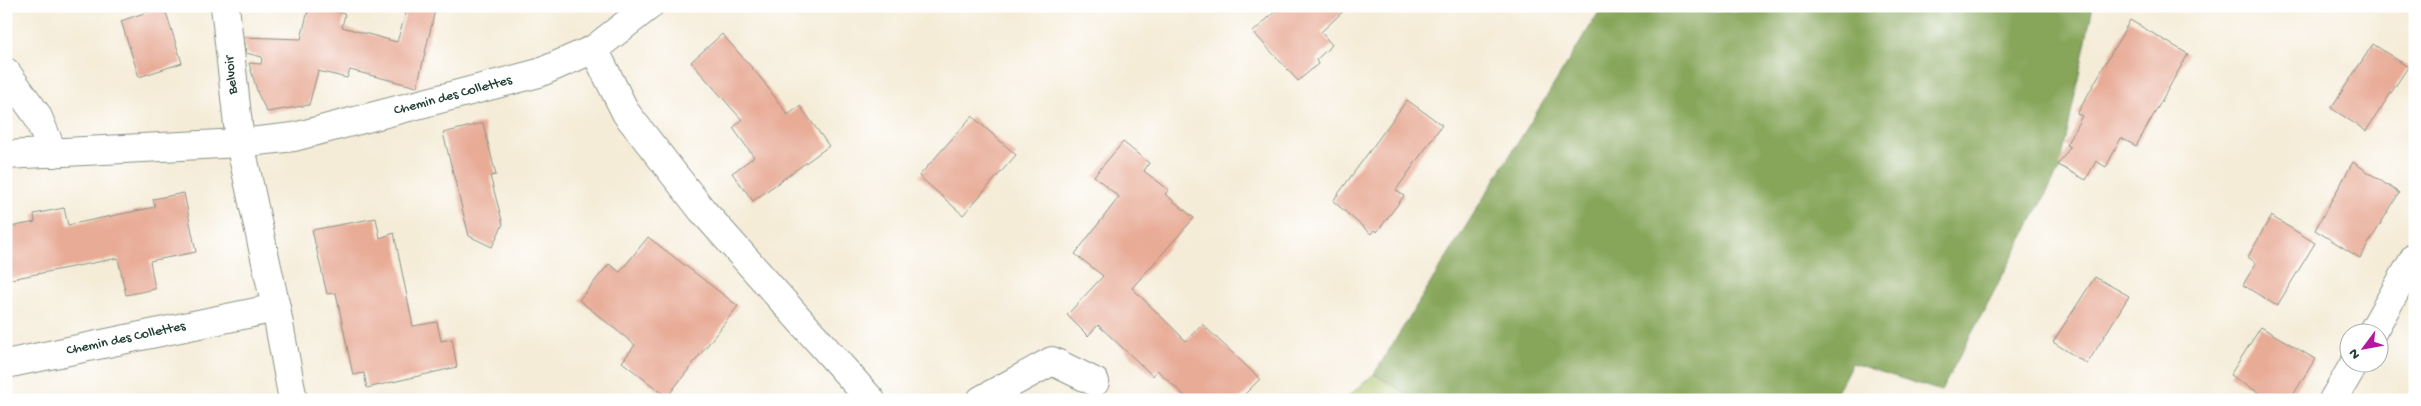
<svg xmlns="http://www.w3.org/2000/svg" width="2421" height="406" viewBox="0 0 2421 406" font-family="'Gochi Hand',sans-serif">
	<rect width="100%" height="100%" fill="#fff"/>
	<filter id="ink" filterUnits="userSpaceOnUse"><feTurbulence type="fractalNoise" baseFrequency=".02" numOctaves="2"/><feDisplacementMap in="SourceGraphic" scale="10" xChannelSelector="R" yChannelSelector="G"/><feConvolveMatrix kernelMatrix="1 2 1 2 8 2 1 2 1" color-interpolation-filters="sRGB"/></filter>
	<filter id="wash" filterUnits="userSpaceOnUse"><feTurbulence type="fractalNoise" baseFrequency=".0096" numOctaves="4" result="noise"/><feDisplacementMap in="SourceGraphic" scale="20" xChannelSelector="R" yChannelSelector="G"/><feGaussianBlur stdDeviation="1.12" result="paint"/><feColorMatrix in="noise" values="0 0 0 0 0 0 0 0 0 0 0 0 0 0 0 0 0 1.4 0 .05"/><feComposite in="paint" operator="in"/></filter>
	<g filter="url(#wash)">
		<rect width="100%" height="100%" fill="#f5ecd8"/>
		<polygon fill="#aabf64" stroke="#647e4c" points="1374,374 1416,400 1417,400 1344,400"/>
		<polygon fill="#87a65a" stroke="#537247" points="1745,6 2093,6 2060,168 1941,391 1852,363 1833,400 1417,400 1374,374 1599,12 1743,12"/>
		<g id="blocks">
			<g fill="#e8ab96">
				<polygon points="164,6 182,63 139,77 121,21"/>
				<polygon points="309,6 318,6 345,14 342,27 397,42 408,6 436,6 417,87 350,70 347,78 318,71 309,105 267,112 258,94 249,63 261,64 262,57 246,53 244,37 301,39"/>
				<polygon points="1281,6 1349,6 1321,32 1332,45 1316,60 1318,64 1298,81 1253,32"/>
				<polygon points="2130,20 2188,54 2136,146 2121,138 2106,167 2096,161 2086,180 2058,165 2070,147 2066,145 2082,116 2077,114"/>
				<polygon points="722,34 760,77 788,115 800,106 829,146 753,201 732,173 754,157 733,128 742,120 691,62"/>
				<polygon points="2373,44 2408,67 2366,131 2331,108"/>
				<polygon points="1407,100 1442,125 1396,190 1404,196 1377,232 1374,230 1371,234 1333,201"/>
				<polygon points="972,116 1016,155 963,215 919,176"/>
				<polygon points="483,123 496,175 490,176 503,224 492,247 469,236 443,133"/>
				<polygon points="1123,142 1149,163 1144,171 1169,190 1165,194 1194,218 1132,288 1186,341 1202,324 1260,379 1239,400 1189,400 1157,370 1153,376 1098,325 1088,336 1067,315 1103,276 1075,254 1119,197 1094,176"/>
				<polygon points="2353,162 2399,193 2360,258 2315,230"/>
				<polygon points="184,193 196,252 150,261 155,289 126,295 118,258 6,280 6,228 35,222 34,214 64,208 68,225 155,207 153,199"/>
				<polygon points="2271,216 2315,243 2277,306 2243,285 2256,263 2248,257"/>
				<polygon points="376,218 380,238 394,233 413,326 437,322 441,341 452,339 457,367 367,388 364,373 353,375 336,293 327,294 312,230"/>
				<polygon points="648,237 738,306 667,397 622,362 635,345 579,300 609,264 620,272"/>
				<polygon points="2095,277 2129,296 2087,364 2053,342"/>
				<polygon points="2261,327 2315,359 2290,400 2270,400 2230,375"/>
			</g>
		</g>
	</g>
	<g filter="url(#ink)">
		<use href="#blocks" fill-opacity="0" stroke="#8a9486" stroke-width="1"/>
		<g fill="none" stroke-linecap="round" stroke-linejoin="round">
			<g stroke="#8a9486" stroke-width="30">
				<g id="minor">
					<polyline points="225,6 240,143 276,308 293,400"/>
					<polyline points="594,49 626,113 702,210 871,400"/>
					<polyline points="6,72 37,115 53,153"/>
					<polyline points="6,155 240,143 294,137 539,73 594,49 649,6"/>
					<polyline points="2371,334 2415,257"/>
					<polyline points="6,364 276,308"/>
					<polyline points="981,400 1052,361 1095,382"/>
					<polyline points="2333,400 2354,364"/>
				</g>
			</g>
			<use href="#minor" stroke="#fff" stroke-width="28"/>
		</g>
	</g>
	<g text-anchor="middle" dominant-baseline="central" stroke-width="4" stroke-linejoin="round" paint-order="stroke">
		<g font-size="14" fill="#1f3d34" stroke="#fff">
			<text transform="translate(232 75) rotate(-96)">Belvoir</text>
			<text transform="translate(453 96) rotate(-15)">Chemin des Collettes</text>
			<text transform="translate(126 339) rotate(-12)">Chemin des Collettes</text>
		</g>
	</g>
	<rect width="2421" height="406" fill="none" stroke="#fff" stroke-width="25"/>
	<g transform="translate(2364 348) rotate(238)"><circle r="24" fill="#ffffff" stroke="#a5b1ae"/>
	<path d="M0-4L9 19L0 12L-9 19Z" fill="#b5179e"/>
	<text y="-8" font-size="14" font-weight="bold" text-anchor="middle" fill="#1f3d34">N</text>
	</g>
</svg>
